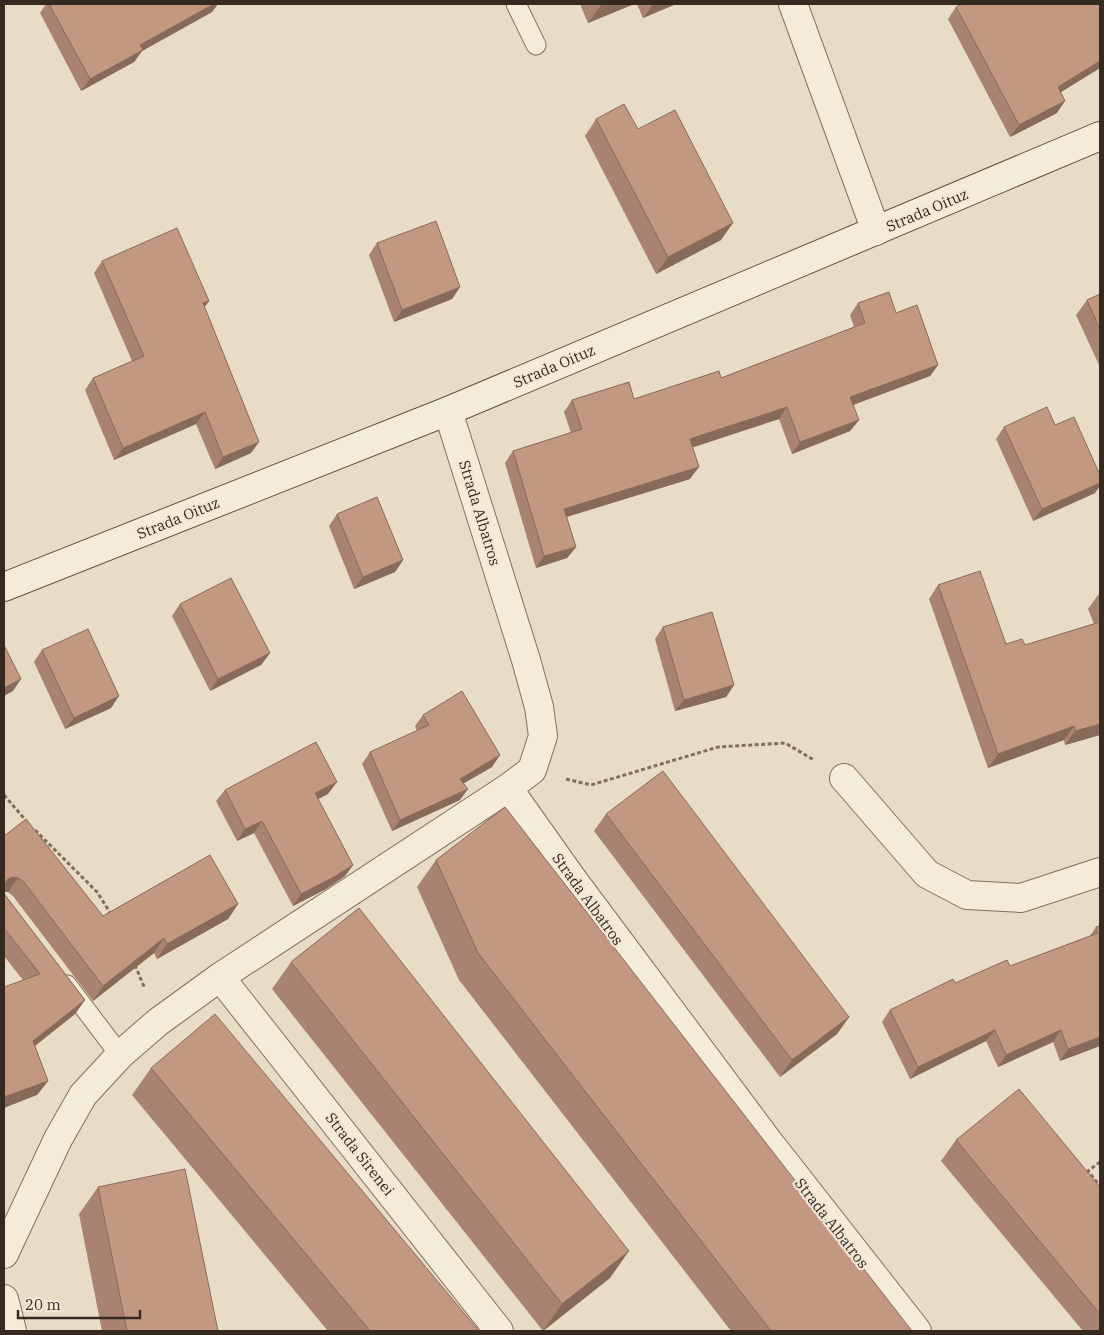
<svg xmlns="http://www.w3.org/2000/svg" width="1104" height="1335" viewBox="0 0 1104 1335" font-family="'IBM Plex Serif',serif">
	<rect width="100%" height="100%" fill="#e9dcc7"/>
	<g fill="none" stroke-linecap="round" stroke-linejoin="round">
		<g stroke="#836f5e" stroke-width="21">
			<g id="lane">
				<polyline points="516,4 536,45"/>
				<polyline points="67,985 120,1055"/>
			</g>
		</g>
		<g stroke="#836f5e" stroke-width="30">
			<g id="street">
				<polyline points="793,4 876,231"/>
				<polyline points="844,778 927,874 967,895 1021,898 1100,872"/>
				<polyline points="508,788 571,877 768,1141 917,1331"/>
				<polyline points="220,977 499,1331"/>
				<polyline points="4,1254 58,1139 83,1095 120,1055 158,1022 220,977 508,788 532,770 543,736 539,707 526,660 448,411"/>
				<polyline points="4,1299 12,1331"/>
			</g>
		</g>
		<g stroke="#655041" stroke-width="30">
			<polyline id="secondary" points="4,587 448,411 1100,136"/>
		</g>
		<g stroke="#836f5e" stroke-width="3" stroke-dasharray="4 2.5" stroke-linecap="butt">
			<polyline points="566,779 591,785 718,747 785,743 814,760"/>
			<polyline points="4,795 27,822"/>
			<polyline points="35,830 97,892 111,914"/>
			<polyline points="135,965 145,989"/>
			<polyline points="1100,1162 1088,1171 1100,1186"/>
		</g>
		<use href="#lane" stroke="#f5ebd9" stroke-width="19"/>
		<use href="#street" stroke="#f5ebd9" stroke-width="28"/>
		<use href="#secondary" stroke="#f5ebd9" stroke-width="28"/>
	</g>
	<g fill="#a8836f">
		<polygon points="46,4 218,4 212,12 142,51 134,62 81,91 40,13"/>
		<polygon points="580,4 634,4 588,23"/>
		<polygon points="637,4 676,4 643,18"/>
		<polygon points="1100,4 1100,68 1060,92 1057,113 1010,137 948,19 956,7"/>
		<polygon points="596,119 638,129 721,240 656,274 585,136"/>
		<polygon points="377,243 460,287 452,299 394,322 369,255"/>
		<polygon points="102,261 209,301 204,307 251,453 215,469 196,424 114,460 85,390 93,378 132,361 94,273"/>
		<polygon points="1100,294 1100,367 1076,315 1087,300"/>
		<polygon points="858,303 896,313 938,365 930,376 853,405 859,420 850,431 792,454 779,419 692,447 690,479 567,517 576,547 567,558 536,568 505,463 513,451 571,433 564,412 572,400 634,399 721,378 854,327 850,315"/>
		<polygon points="1055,425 1095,493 1033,521 996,439 1004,427"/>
		<polygon points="337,514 403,560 395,572 354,589 329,526"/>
		<polygon points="938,585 1006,644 1025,645 1094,624 1088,609 1098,595 1100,594 1100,735 1065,745 1064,740 988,768 929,599"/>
		<polygon points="180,604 270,653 261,665 210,691 172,616"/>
		<polygon points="663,627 734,685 726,697 675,711 655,639"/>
		<polygon points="42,650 111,708 65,729 34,662"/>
		<polygon points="423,715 492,767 464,783 460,800 392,831 362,764 370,752 417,731 415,726"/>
		<polygon points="225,790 328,794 318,799 353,865 345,876 326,889 293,906 254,833 237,841 216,801"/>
		<polygon points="606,814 849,1017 837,1034 780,1077 594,831"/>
		<polygon points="4,836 103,916 238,904 228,919 157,959 154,953 93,1001 13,896 8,892 4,892 5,895 85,1000 75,1014 35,1046 48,1081 37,1095 23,980 4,956"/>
		<polygon points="436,860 912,1331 731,1331 459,980 417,887"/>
		<polygon points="1100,926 1100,1046 1060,1061 1053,1042 998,1067 986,1041 910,1079 882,1022 890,1010 955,983 1010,966 1090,936 1096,927"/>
		<polygon points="291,962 610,1278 543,1331 272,989"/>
		<polygon points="151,1068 479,1331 328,1331 132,1095"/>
		<polygon points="956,1140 1100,1187 1100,1331 1083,1331 941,1161"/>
		<polygon points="98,1187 218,1331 102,1331 79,1214"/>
	</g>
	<g fill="#886a5a">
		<polygon points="214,4 218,4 212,12 142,51 134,62 81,91 90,79 140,45"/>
		<polygon points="602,4 634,4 588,23"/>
		<polygon points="653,4 676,4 643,18"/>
		<polygon points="1100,61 1100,68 1050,99 1058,87"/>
		<polygon points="1065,101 1057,113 1010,137 1019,125"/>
		<polygon points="733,223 721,240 656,274 668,257"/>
		<polygon points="460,287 452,299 394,322 402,310"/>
		<polygon points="209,301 201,312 203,303"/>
		<polygon points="938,365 930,376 842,409 850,397"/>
		<polygon points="787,407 779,419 682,451 690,439"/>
		<polygon points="205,412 196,424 114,460 123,448"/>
		<polygon points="859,420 850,431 792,454 800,442"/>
		<polygon points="259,442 251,453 215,469 223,457"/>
		<polygon points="699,467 690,479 556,520 564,509"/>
		<polygon points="1100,483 1100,486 1095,493 1033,521 1042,509"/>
		<polygon points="576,547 567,558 536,568 544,556"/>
		<polygon points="403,560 395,572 354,589 363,577"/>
		<polygon points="270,653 261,665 210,691 218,679"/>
		<polygon points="21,679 13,691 4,696 4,688"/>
		<polygon points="734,685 726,697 675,711 684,700"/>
		<polygon points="119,696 111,708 65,729 74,718"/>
		<polygon points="1100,724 1100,735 1065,745 1075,731"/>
		<polygon points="1074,726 1064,740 988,768 998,754"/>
		<polygon points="500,755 492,767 452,790 460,779"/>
		<polygon points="337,782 328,794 307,805 315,793"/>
		<polygon points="468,789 460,800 392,831 400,820"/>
		<polygon points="262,821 254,833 237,841 245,829"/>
		<polygon points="353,865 345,876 326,889 293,906 301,894"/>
		<polygon points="13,877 18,878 8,892 4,892 4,884 8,879"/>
		<polygon points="238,904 228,919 157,959 167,944"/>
		<polygon points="164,938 154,953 93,1001 103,986"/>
		<polygon points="85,1000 75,1014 23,1055 33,1041"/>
		<polygon points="849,1017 837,1034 780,1077 792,1060"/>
		<polygon points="995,1030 986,1041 910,1079 918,1067"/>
		<polygon points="1061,1030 1053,1042 998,1067 1006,1055"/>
		<polygon points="1100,1037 1100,1046 1060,1061 1068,1049"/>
		<polygon points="48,1081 37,1095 4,1108 4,1097"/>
		<polygon points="629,1251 610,1278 543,1331 562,1304"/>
	</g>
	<g fill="#c39881" stroke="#886a5a">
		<polygon points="49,4 214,4 140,45 143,50 90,79"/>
		<polygon points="962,4 1100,4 1100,61 1058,87 1065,101 1019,125 956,7"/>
		<polygon points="624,104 638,129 675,110 733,223 668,257 596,119"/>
		<polygon points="436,221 460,287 402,310 377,243"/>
		<polygon points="177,228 209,301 203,303 259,442 223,457 205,412 123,448 93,378 144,356 102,261"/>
		<polygon points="889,292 896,313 917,305 938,365 850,397 859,420 800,442 787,407 690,439 699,467 564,509 576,547 544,556 513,451 582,429 572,400 629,382 634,399 719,371 721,378 865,323 858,303"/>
		<polygon points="1100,294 1100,330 1087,300"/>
		<polygon points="1047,407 1055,425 1074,417 1100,475 1100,483 1042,509 1004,427"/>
		<polygon points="377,497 403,560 363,577 337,514"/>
		<polygon points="980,571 1006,644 1022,639 1025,645 1100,622 1100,724 1075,731 1074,726 998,754 938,585"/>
		<polygon points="231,578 270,653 218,679 180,604"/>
		<polygon points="712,612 734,685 684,700 663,627"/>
		<polygon points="88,629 119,696 74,718 42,650"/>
		<polygon points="4,645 21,679 4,688"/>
		<polygon points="462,691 500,755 460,779 468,789 400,820 370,752 429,725 423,715"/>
		<polygon points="316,742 337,782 315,793 353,865 334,877 301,894 262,821 245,829 225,790"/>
		<polygon points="663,771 849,1017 792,1060 606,814"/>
		<polygon points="505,807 912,1331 771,1331 478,953 436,860"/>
		<polygon points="26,819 103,916 210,855 238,904 167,944 164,938 103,986 23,881 18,878 13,877 8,879 4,884 4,886 4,836"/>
		<polygon points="4,891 5,895 85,1000 33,1041 48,1081 4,1097 4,987 40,974 4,928"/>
		<polygon points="359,908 629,1251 562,1304 291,962"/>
		<polygon points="1100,926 1100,1037 1068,1049 1061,1030 1006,1055 995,1030 918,1067 890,1010 953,979 955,983 1007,960 1010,966 1098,933 1096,927"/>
		<polygon points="215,1014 479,1331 370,1331 151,1068"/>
		<polygon points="1019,1089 1100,1187 1100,1314 956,1140"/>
		<polygon points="185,1169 218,1331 127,1331 98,1187"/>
	</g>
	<g text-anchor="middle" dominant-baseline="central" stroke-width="4.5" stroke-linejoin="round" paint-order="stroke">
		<g font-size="15" fill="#352920" stroke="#f2e7d6">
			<text transform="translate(927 210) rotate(-23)">Strada Oituz</text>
			<text transform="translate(554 366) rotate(-23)">Strada Oituz</text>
			<text transform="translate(480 513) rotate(73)">Strada Albatros</text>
			<text transform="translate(178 518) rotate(-22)">Strada Oituz</text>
			<text transform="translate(588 899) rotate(54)">Strada Albatros</text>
			<text transform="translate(360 1154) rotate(52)">Strada Sirenei</text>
			<text transform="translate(832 1223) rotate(52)">Strada Albatros</text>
		</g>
	</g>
	<rect width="1104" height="1335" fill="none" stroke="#352920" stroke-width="10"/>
	<path d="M18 1310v8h122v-8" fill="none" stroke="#352920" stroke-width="2.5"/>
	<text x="25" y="1310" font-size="15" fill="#352920" stroke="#f2e7d6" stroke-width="4" paint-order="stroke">20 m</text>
</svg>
